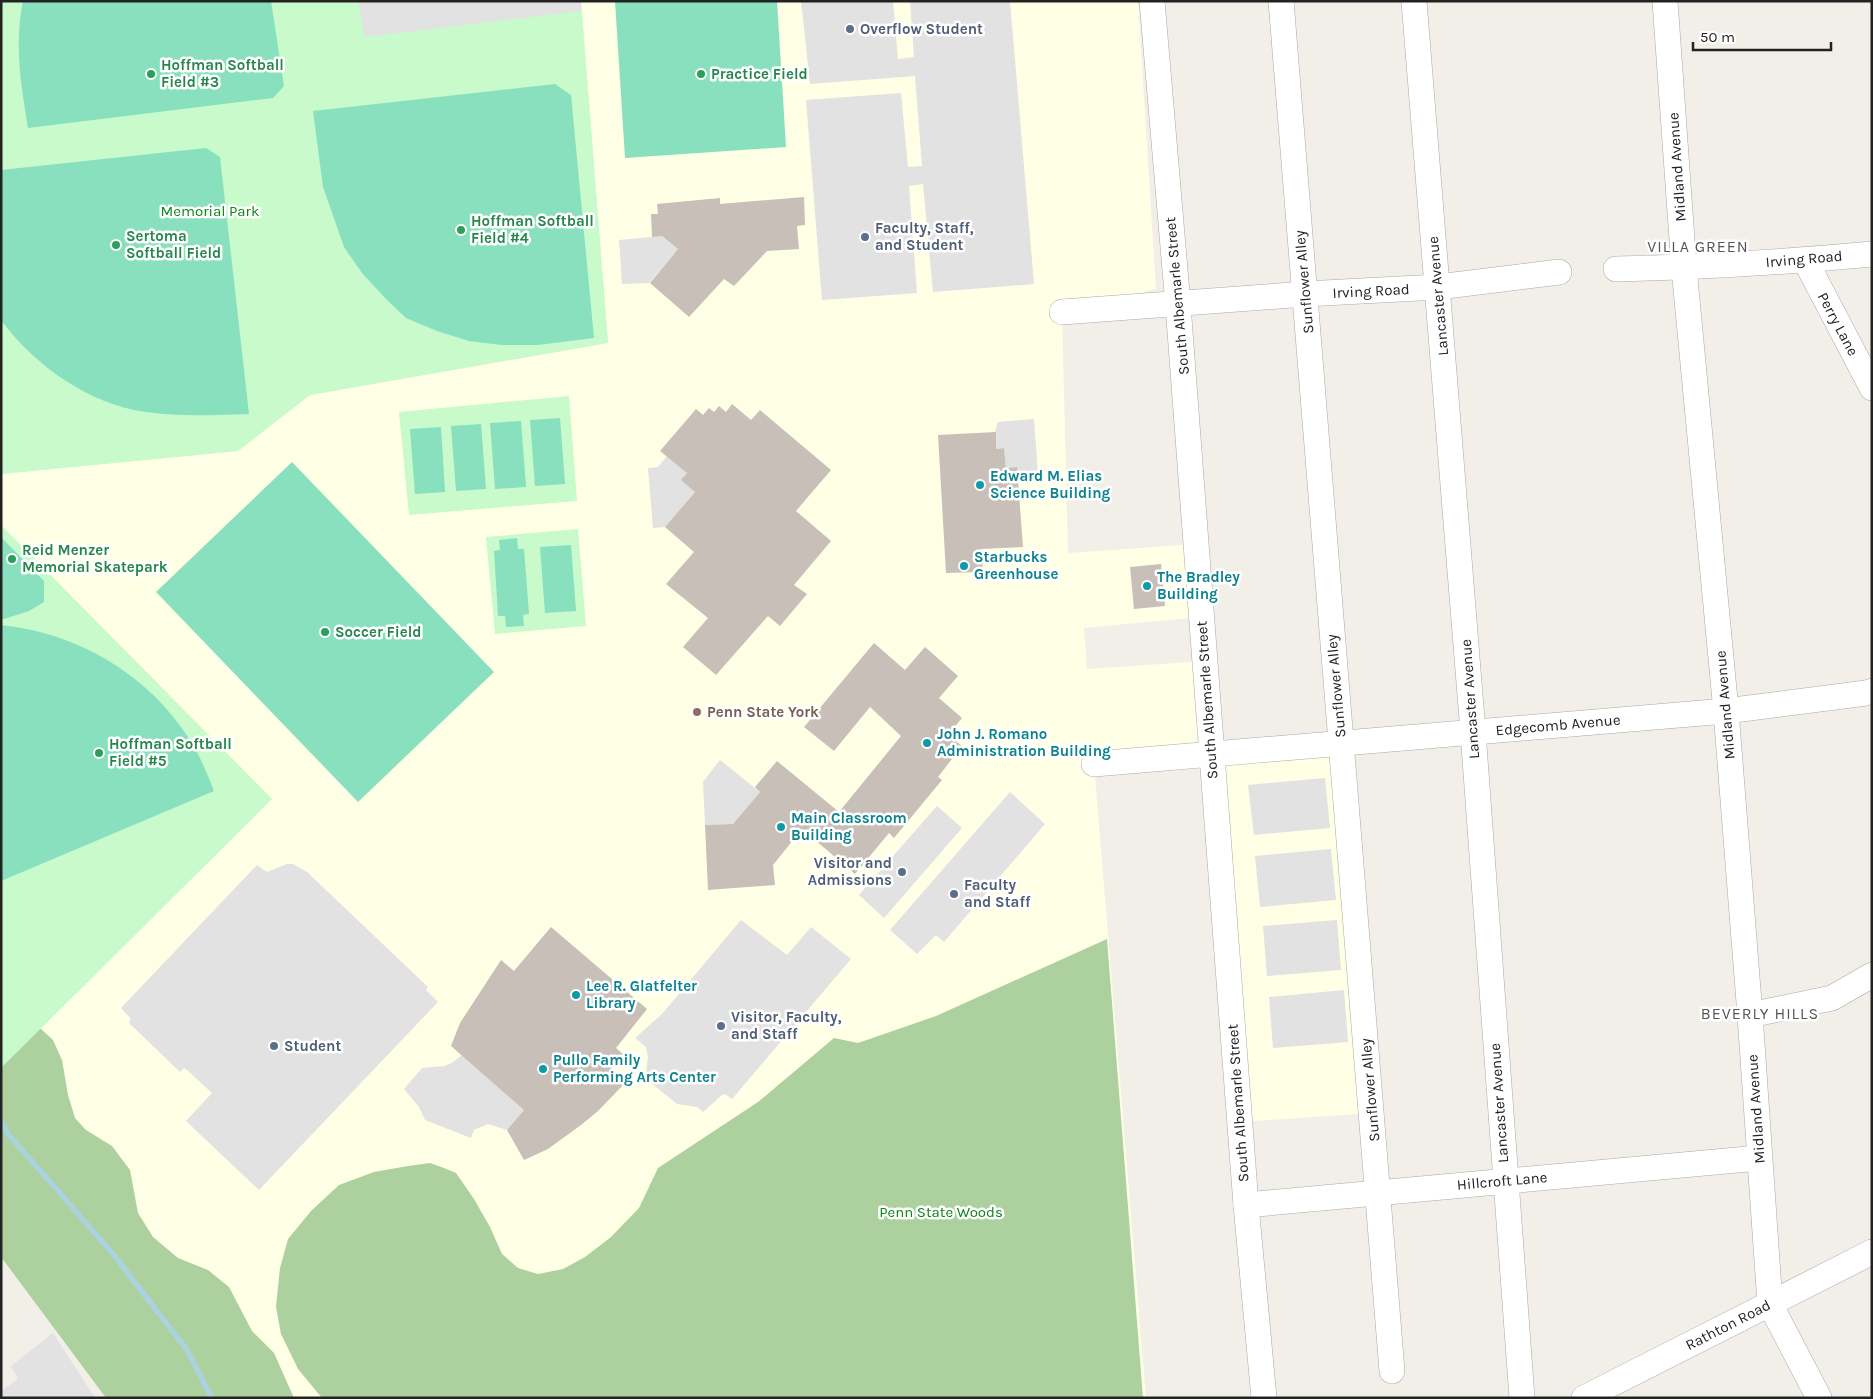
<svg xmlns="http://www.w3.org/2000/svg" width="1873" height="1399" viewBox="0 0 1873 1399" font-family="Karla,sans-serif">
	<rect width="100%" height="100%" fill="#f2efe9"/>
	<polygon fill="#ffffe5" points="581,1 1138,1 1156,289 1062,313 1068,553 1196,544 1201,617 1084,628 1087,669 1205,661 1212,755 1341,744 1372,1113 1239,1122 1211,755 1094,764 1146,1398 106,1398 1,1257 1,1068 272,799 1,525 1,474 238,451 310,395 608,343"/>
	<g fill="#add19e">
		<polygon points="1107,939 1143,1398 322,1398 298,1369 281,1334 276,1307 280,1268 288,1239 311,1211 339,1185 374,1172 408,1166 430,1163 444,1168 456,1173 474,1199 490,1227 502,1254 518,1268 538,1274 563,1269 585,1257 611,1237 639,1208 658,1168 758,1102 834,1038 858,1043 936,1016"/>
		<polygon points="1,984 28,1017 53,1040 62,1060 68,1095 75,1118 86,1130 112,1146 130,1170 138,1213 153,1237 178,1258 208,1270 229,1287 252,1331 274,1353 294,1398 106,1398 1,1257"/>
	</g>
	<g fill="#c8facc">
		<polygon points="1,1 581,1 608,343 310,395 238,451 1,474"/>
		<polygon points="569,396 577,501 409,515 399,412"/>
		<polygon points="1,525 272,799 1,1068"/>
		<polygon points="578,529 586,626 495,634 486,537"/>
	</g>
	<g fill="#88e0be">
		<path d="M 23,1 L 271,1 L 284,86 L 273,98 L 28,128 C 21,86 14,44 23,1 Z"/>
		<polygon points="615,1 777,1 786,147 625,158"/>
		<polygon points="555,84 571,95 594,338 538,345 501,345 469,341 437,331 406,318 386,299 362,273 344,247 323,187 313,111"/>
		<path d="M 206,148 L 220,157 L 249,414 C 215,415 179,417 146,412 C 89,404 35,366 1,320 L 1,170 Z"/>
		<polygon points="560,418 565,484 535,486 530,420"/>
		<polygon points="521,421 526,487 495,489 490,423"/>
		<polygon points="481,424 486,489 456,491 451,426"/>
		<polygon points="441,427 445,492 415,494 410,429"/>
		<polygon points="292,462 494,672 358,802 156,592"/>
		<polygon points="1,537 44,581 44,602 29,611 4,619 1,619"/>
		<polygon points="517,538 518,549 524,549 529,614 523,615 524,626 506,627 505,616 498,616 494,551 500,550 499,540"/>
		<polygon points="571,545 576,611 545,613 540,547"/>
		<path d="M 1,625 C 78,633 148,674 190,740 C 200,755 207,774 214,791 L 1,881 Z"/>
	</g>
	<g fill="#e2e2e2">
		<polygon points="358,1 581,1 581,11 365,37"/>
		<polygon points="801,1 893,1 898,59 914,57 910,1 1010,1 1034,284 933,292 923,184 909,186 917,293 822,300 806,100 901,93 908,167 922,166 915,76 810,84"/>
		<polygon points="662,236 678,249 649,283 622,284 619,240"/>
		<polygon points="1034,419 1038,475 1018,476 1017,467 1006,468 1004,448 996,449 995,432 998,422"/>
		<polygon points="667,456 682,459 695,492 665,527 653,528 648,468 658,467"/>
		<polygon points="720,760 760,792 733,824 705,825 703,782"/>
		<polygon points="1325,778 1330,828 1254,835 1248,785"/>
		<polygon points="1010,792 1045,824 944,942 936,935 917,954 890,930"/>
		<polygon points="937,806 962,828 884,918 859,895"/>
		<polygon points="1331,849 1336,900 1260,907 1255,856"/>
		<polygon points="287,864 293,864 307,872 428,987 426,990 438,1002 259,1190 186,1121 212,1093 187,1070 184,1068 180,1072 129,1023 131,1019 121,1008 257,865 267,872"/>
		<polygon points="741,920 787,955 811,927 851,959 732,1099 725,1094 722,1095 703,1112 697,1107 677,1104 651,1083 647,1078 646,1072 648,1057 646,1047 635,1038 662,1014"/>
		<polygon points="1337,920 1341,970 1267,976 1263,926"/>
		<polygon points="1344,990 1348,1042 1273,1048 1269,997"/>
		<polygon points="462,1055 524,1110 507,1130 488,1124 474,1130 471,1138 425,1120 419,1107 404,1089 422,1068 445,1066 453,1062"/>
		<polygon points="53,1333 95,1398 1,1398 1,1391 18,1379 11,1366"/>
	</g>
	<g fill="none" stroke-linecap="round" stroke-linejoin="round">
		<polyline stroke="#aad3df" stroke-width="5.5" points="1,1122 9,1135 113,1254 187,1350 212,1398"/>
	</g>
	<g fill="#c7bfb8">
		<polygon points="804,197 805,225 797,226 799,249 767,251 734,286 724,279 689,317 650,283 678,249 662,236 652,237 651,214 658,214 657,204 720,198 720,204"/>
		<polygon points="732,404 751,420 760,410 831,470 796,511 831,541 794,585 807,594 780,626 768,616 716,675 683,647 708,618 666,584 694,552 665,527 695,492 681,480 687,473 660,451 696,409 703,415 709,408 714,412 719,406 726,412"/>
		<polygon points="996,432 996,449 1004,448 1006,468 1017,467 1023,547 981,549 983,572 946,573 938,435"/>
		<polygon points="1161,564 1165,606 1134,609 1130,567"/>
		<polygon points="874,643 905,670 925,647 958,676 939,698 962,718 948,735 962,746 938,777 942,780 894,838 889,833 855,874 802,829 773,865 775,885 708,890 705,825 733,824 760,792 755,787 777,761 839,812 901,736 870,707 834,751 804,727"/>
		<polygon points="551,927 647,1009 616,1048 623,1054 610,1070 625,1083 598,1111 581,1125 548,1149 524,1160 507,1130 524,1110 451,1046 460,1023 501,960 514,971"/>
	</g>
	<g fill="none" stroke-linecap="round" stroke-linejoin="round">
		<g stroke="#a9a9a9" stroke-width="26">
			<g id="minor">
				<polyline points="1152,1 1178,305 1246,1205 1264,1398"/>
				<polyline points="1281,1 1392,1371"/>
				<polyline points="1414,1 1473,732 1522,1398"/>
				<polyline points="1665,1 1684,268 1726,711 1750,1015 1770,1304 1819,1398"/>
				<polyline points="1805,260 1872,388"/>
				<path d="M 1616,269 C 1701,267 1787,262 1872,254"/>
				<polyline points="1062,312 1305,294 1438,287 1559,272"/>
				<polyline points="1094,764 1726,711 1866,693 1872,691"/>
				<polyline points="1750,1015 1832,998 1872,975"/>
				<polyline points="1246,1205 1759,1158"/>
				<polyline points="1584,1398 1872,1252"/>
			</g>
		</g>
		<use href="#minor" stroke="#fff" stroke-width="25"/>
	</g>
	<g fill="#5c6f8a" stroke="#fff" stroke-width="2">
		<circle cx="850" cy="29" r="5"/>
		<circle cx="865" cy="237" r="5"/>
		<circle cx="902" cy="872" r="5"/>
		<circle cx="954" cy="894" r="5"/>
		<circle cx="721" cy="1026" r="5"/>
		<circle cx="274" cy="1046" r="5"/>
	</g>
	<g fill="#2e9e5b" stroke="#fff" stroke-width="2">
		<circle cx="151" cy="74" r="5"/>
		<circle cx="701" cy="74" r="5"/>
		<circle cx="461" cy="230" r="5"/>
		<circle cx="116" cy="245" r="5"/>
		<circle cx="12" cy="559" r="5"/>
		<circle cx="325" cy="632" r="5"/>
		<circle cx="99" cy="753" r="5"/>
	</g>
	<g fill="#0f9aa8" stroke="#fff" stroke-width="2">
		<circle cx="980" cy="485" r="5"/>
		<circle cx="964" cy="566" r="5"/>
		<circle cx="1147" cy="586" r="5"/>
		<circle cx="927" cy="743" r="5"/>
		<circle cx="781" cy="827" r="5"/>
		<circle cx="576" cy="995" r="5"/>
		<circle cx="543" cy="1069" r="5"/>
	</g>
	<circle fill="#8d6e63" stroke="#fff" stroke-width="2" cx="697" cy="712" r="5"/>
	<g text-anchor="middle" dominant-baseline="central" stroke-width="5" stroke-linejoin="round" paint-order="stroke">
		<g font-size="15" font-weight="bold" fill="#4e5e75" stroke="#fff" text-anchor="start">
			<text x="860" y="29">Overflow Student</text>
			<text x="875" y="228">Faculty, Staff,<tspan x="875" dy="17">and Student</tspan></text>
			<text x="892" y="863" text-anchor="end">Visitor and<tspan x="892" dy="17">Admissions</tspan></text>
			<text x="964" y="885">Faculty<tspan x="964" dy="17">and Staff</tspan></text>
			<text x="731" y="1017">Visitor, Faculty,<tspan x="731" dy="17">and Staff</tspan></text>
			<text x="284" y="1046">Student</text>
		</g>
		<g font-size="15" font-weight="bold" fill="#27864d" stroke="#fff" text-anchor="start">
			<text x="161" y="65">Hoffman Softball<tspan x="161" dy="17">Field #3</tspan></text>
			<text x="711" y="74">Practice Field</text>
			<text x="471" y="221">Hoffman Softball<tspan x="471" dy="17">Field #4</tspan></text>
			<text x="126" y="236">Sertoma<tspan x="126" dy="17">Softball Field</tspan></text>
			<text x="22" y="550">Reid Menzer<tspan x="22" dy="17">Memorial Skatepark</tspan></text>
			<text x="335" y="632">Soccer Field</text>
			<text x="109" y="744">Hoffman Softball<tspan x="109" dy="17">Field #5</tspan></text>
		</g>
		<g font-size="15" fill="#222" stroke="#fff">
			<text transform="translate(1677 167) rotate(-94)">Midland Avenue</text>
			<text transform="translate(1804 259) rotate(-5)">Irving Road</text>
			<text transform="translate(1304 282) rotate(-95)">Sunflower Alley</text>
			<text transform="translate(1371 291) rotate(-3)">Irving Road</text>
			<text transform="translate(1177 296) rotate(-95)">South Albemarle Street</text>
			<text transform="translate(1438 296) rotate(-95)">Lancaster Avenue</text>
			<text transform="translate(1838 324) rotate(62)">Perry Lane</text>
			<text transform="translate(1336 686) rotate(-95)">Sunflower Alley</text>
			<text transform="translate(1470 699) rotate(-94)">Lancaster Avenue</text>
			<text transform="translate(1207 700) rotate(-94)">South Albemarle Street</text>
			<text transform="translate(1725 705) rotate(-95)">Midland Avenue</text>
			<text transform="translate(1558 725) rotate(-5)">Edgecomb Avenue</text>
			<text transform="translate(1370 1090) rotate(-95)">Sunflower Alley</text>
			<text transform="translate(1238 1103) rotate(-94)">South Albemarle Street</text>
			<text transform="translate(1499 1103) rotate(-94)">Lancaster Avenue</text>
			<text transform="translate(1756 1109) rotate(-94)">Midland Avenue</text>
			<text transform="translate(1502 1181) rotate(-5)">Hillcroft Lane</text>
			<text transform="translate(1728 1325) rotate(-27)">Rathton Road</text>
		</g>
		<g font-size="15" fill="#0c8416" stroke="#fff">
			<text x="210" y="211">Memorial Park</text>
			<text x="941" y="1212">Penn State Woods</text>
		</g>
		<g font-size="15" font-weight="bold" fill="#0d838f" stroke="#fff" text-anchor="start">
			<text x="990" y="476">Edward M. Elias<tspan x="990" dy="17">Science Building</tspan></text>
			<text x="974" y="557">Starbucks<tspan x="974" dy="17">Greenhouse</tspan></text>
			<text x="1157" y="577">The Bradley<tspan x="1157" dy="17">Building</tspan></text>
			<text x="937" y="734">John J. Romano<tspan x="937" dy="17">Administration Building</tspan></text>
			<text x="791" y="818">Main Classroom<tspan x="791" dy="17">Building</tspan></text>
			<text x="586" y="986">Lee R. Glatfelter<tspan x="586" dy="17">Library</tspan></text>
			<text x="553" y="1060">Pullo Family<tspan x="553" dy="17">Performing Arts Center</tspan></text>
		</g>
		<g font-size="15" font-weight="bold" fill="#785e54" stroke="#fff" text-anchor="start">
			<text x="707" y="712">Penn State York</text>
		</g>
		<g font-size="16" letter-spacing="1" fill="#555" stroke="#fff">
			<text x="1698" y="246">VILLA GREEN</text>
			<text x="1760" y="1013">BEVERLY HILLS</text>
		</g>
	</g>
	<rect width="1873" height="1399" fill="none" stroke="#222222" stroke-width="5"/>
	<path d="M1693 42v8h138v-8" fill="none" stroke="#222222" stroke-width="2.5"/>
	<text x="1700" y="42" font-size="15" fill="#222222" stroke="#ffffff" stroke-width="4" paint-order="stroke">50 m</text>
</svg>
